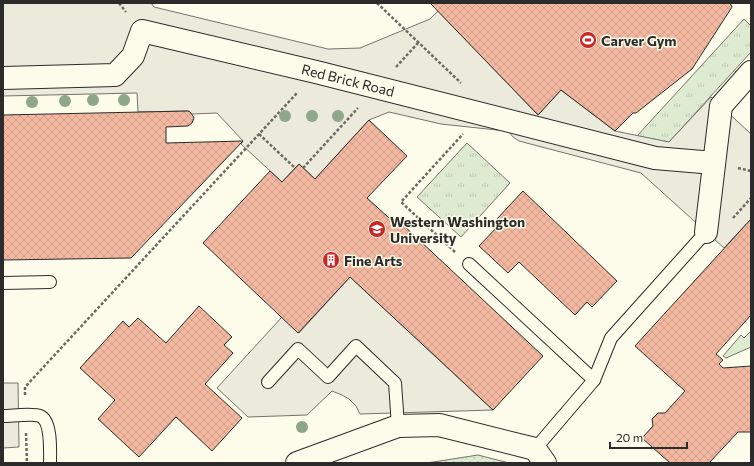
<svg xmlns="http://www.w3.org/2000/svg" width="754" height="466" viewBox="0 0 754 466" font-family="Commissioner,sans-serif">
	<defs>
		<pattern id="grass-tufts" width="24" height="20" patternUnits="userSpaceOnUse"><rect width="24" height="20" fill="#deebd1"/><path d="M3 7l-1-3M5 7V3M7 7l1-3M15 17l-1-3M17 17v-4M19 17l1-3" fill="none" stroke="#bfcab4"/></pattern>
		<pattern id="park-dots" width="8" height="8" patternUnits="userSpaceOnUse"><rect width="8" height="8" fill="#deebd1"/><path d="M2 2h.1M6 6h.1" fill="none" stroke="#bfcab4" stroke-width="1.8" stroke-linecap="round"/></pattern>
		<pattern id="building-cross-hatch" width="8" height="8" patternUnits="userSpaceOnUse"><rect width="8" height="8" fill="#f2b8a0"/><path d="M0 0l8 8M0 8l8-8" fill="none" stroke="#d09e8a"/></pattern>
	</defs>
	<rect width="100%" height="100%" fill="#fdfbea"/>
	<g fill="url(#grass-tufts)" stroke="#74746e">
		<polygon points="744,19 751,26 751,52 669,142 637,136"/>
		<polygon points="467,143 510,183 461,237 417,197"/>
	</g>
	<polygon fill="url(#park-dots)" stroke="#74746e" points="478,455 509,463 427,463"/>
	<polygon fill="#deebd1" stroke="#74746e" points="751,331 751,347 726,358 723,356 741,335 744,338"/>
	<g fill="#eceadb" stroke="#74746e">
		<polygon points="3,3 151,3 154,7 328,49 360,48 430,19 438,11 538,115 561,90 615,131 669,142 711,97 751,134 751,219 724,248 641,173 519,141 513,137 509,132 506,131 441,124 389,112 369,120 315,179 299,164 282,182 241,144 243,141 217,113 192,114 188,111 138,112 137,93 3,96"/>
		<polygon points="350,277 493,410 360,414 356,406 349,399 342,395 332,391 307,415 248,417 217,388 282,317 299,333"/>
		<polygon points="3,383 18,383 19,447 3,448"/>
	</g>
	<g fill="url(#building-cross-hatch)" stroke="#2b2b2b">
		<polygon points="430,3 730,3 732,7 692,69 636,113 633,113 615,131 561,90 538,115"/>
		<polygon points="188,111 190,112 193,116 194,118 192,123 188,126 166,127 166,143 243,141 131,258 3,260 3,115"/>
		<polygon points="369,120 407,156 367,198 399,227 402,224 543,356 493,410 350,277 298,333 203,243 270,171 282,182 299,164 315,179"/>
		<polygon points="523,191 617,281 592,307 587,302 575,315 519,262 508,273 479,246 500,224 496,220"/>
		<polygon points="751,219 751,315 716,354 723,360 719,364 723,368 751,366 751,432 738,432 709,463 670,463 642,438 653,426 652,419 658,413 665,413 685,391 635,346"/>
		<polygon points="199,306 232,337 224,345 233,353 205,384 242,418 212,451 176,417 139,457 98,419 115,400 80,368 123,321 129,327 138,318 166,343"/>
	</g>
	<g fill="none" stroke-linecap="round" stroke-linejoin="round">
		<g stroke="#2b2b2b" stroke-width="14">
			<g id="lane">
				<polyline points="469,264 594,380"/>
				<polyline points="3,283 50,282"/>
				<polyline points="268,382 298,349 328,377 356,346 395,383 398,426"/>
				<path d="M 3,416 C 12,416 33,413 40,416 C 52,421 50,452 50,463"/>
				<polyline points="535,449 594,380 611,338 706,232"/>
			</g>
		</g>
		<g stroke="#2b2b2b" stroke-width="24">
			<g id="street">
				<polyline points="3,78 115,75 133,56 142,31 316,72 655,158 714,163"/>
				<polyline points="706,232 721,106 751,72"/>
				<polyline points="297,463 398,426 439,425 535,449 545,463"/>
			</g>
		</g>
		<g stroke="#6a6964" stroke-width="2.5" stroke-dasharray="3 2" stroke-linecap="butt">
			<polyline points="119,3 126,12"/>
			<polyline points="377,3 461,83"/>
			<polyline points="396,67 418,43"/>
			<polyline points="259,134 295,168"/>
			<polyline points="303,168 358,108"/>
			<polyline points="738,168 751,171"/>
			<polyline points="733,218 751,198"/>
			<polyline points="455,252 401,202 463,134"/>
			<polyline points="25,395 25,387 297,93"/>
			<polyline points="26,433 27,463"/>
		</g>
		<use href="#lane" stroke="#fdfbea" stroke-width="12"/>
		<use href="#street" stroke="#fdfbea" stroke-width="22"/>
	</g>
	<g fill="#8ea78a">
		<circle cx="93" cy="100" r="6"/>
		<circle cx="124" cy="100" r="6"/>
		<circle cx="65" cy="101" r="6"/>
		<circle cx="32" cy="102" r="6"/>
		<circle cx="285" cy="116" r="6"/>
		<circle cx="312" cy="116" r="6"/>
		<circle cx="338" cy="116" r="6"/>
		<circle cx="302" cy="427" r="6"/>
	</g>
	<defs>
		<g id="stadium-disc" transform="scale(0.9)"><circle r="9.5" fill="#c62828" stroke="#fdfbea"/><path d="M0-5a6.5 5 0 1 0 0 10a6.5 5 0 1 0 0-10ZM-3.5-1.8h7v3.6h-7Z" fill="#fff"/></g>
		<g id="university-disc" transform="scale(0.9)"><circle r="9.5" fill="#c62828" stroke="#fdfbea"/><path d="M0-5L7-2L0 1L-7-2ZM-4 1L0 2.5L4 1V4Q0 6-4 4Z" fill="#fff"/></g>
		<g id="building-disc" transform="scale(0.9)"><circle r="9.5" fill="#c62828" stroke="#fdfbea"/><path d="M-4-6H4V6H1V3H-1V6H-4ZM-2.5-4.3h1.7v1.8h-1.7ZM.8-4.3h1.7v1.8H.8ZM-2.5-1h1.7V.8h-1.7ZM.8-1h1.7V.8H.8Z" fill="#fff"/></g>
	</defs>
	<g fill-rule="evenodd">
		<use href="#stadium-disc" x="588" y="40"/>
		<use href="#university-disc" x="377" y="229"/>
		<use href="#building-disc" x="331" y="260"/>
	</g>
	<g text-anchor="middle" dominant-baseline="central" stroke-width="3" stroke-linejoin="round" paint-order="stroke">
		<g font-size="14" font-weight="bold" fill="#2b2b2b" stroke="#fdfbea" text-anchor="start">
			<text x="601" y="40">Carver Gym</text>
			<text x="390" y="221">Western Washington<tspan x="390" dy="16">University</tspan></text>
			<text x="344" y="260">Fine Arts</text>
		</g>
		<g font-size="14" fill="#2b2b2b" stroke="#fdfbea">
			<text transform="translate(348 80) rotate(14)">Red Brick Road</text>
		</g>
	</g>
	<rect width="754" height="466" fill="none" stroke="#2b2b2b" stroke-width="8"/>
	<path d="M610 442v6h77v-6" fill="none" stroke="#2b2b2b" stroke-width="2"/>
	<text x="616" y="442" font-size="12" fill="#2b2b2b" stroke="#fdfbea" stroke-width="3" paint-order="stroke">20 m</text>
</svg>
